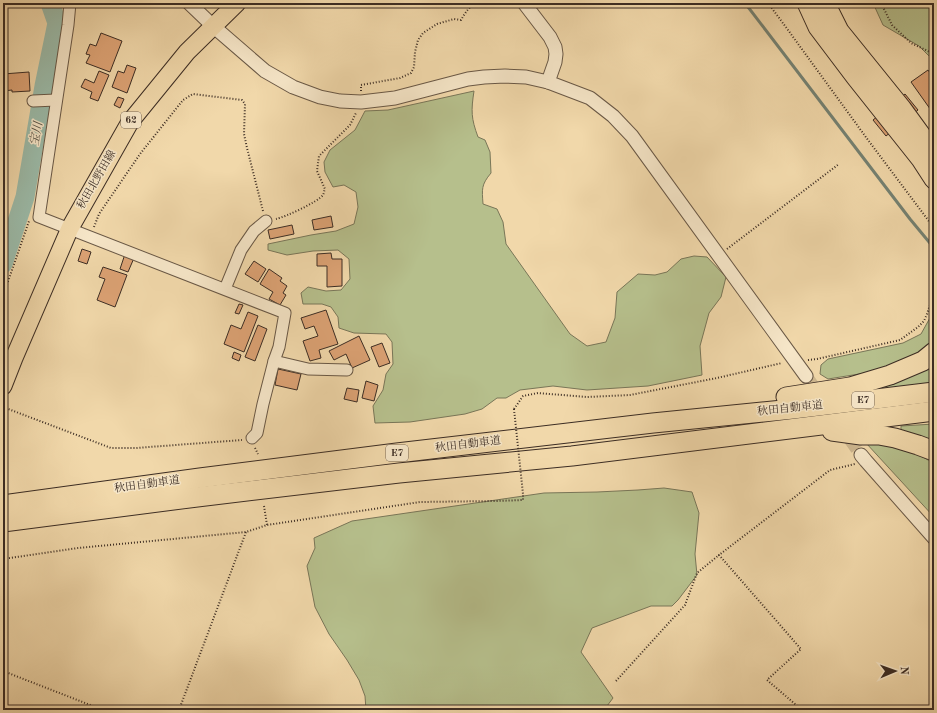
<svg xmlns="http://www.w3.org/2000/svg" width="937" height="713" viewBox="0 0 937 713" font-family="'Old Standard TT','Noto Serif JP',serif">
	<rect width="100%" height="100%" fill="#f1d8aa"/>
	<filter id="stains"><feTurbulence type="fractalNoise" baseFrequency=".005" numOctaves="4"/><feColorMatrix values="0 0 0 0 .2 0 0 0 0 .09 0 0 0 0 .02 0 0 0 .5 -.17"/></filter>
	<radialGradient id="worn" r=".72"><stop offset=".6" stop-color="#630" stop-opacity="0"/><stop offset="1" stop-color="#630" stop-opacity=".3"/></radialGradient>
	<g fill="#b6bf8c" stroke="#797658">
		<polygon points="873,3 934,3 934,61 919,46 883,25"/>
		<path d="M 474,91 C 471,111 471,118 478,137 L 485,140 L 490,152 L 491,173 C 481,185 482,189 483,204 L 497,209 L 503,222 L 506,244 L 570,334 L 587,346 L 606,342 L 615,318 L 617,292 L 638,274 L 655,275 L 667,272 L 681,259 L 694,256 L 707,257 L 726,277 L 721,297 L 709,313 L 700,346 L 702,375 L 648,386 L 587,390 L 553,386 L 520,390 L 506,398 L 497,398 L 482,409 L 465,414 L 410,422 L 375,423 L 373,406 L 383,390 L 386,374 L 393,364 L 392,342 L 386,334 L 354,333 L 339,328 L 338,317 L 331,307 L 322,304 L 303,304 L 301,293 L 308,287 L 326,291 L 341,290 L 350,279 L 349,259 L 338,250 L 313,251 L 287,255 L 268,250 L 268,244 L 311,235 L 336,231 L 354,224 L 358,207 L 356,192 L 344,185 L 333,187 L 325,172 L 324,162 L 330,150 L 355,130 L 365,111 L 388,110 Z"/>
		<polygon points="934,308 934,344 930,347 878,371 828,379 820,374 821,365 828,359 903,343 921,334 931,316"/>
		<polygon points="934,360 934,385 842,397"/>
		<polygon points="934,424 934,446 901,432 901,426"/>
		<path d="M 866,443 C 872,443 879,443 885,444 C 902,446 920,454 934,464 L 934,517 Z"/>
		<polygon points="664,488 692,492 699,513 695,554 697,575 678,600 672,606 651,606 592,628 581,652 613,698 604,710 366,710 365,696 359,680 347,660 329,634 315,607 307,566 315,548 314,538 352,521 544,493 597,492 638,490"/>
	</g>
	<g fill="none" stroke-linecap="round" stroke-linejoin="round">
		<polyline stroke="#758273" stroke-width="3" points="745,3 910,219 934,248"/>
		<polyline stroke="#9bbaa8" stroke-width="19" points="3,264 25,197 44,86 57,23 50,3"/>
	</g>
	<g fill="#dca274" stroke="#3c2d24">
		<polygon points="101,33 122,41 110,72 86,63 90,55 86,54 90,44 96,46"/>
		<polygon points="127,65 136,68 127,93 112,87 118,71 124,73"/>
		<polygon points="928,70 934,79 934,112 933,113 911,82"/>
		<polygon points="99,71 109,75 98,101 90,98 92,92 81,87 85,79 94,83"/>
		<polygon points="29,72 30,91 12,92 12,90 3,91 3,74"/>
		<polygon points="905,94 918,110 886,136 873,120"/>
		<polygon points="118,97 124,99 120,108 114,105"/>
		<polygon points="331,216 333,227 314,230 312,220"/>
		<polygon points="292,225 294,234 270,239 268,230"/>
		<polygon points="82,249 91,252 87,264 78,261"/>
		<polygon points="331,253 332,259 342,259 342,286 327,287 327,266 317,266 317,254"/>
		<polygon points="125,254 134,258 128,272 120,269"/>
		<polygon points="254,261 266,269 258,282 245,274"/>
		<polygon points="103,267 127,275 115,307 97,300 105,279 99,277"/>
		<polygon points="269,269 282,278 280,281 287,286 283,293 286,295 280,305 269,299 273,292 260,284"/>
		<polygon points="239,304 243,305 239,314 235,313"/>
		<polygon points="326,310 338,344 319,350 321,358 310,361 303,341 318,336 314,326 305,329 301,318"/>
		<polygon points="248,312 258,316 244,352 224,344 231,325 241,329"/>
		<polygon points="258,325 267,329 255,361 245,357"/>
		<polygon points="359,336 370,360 352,368 346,354 334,360 329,351"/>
		<polygon points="382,343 390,363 379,367 371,347"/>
		<polygon points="234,352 241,355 239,361 232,358"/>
		<polygon points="278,369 301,374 297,390 275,385"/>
		<polygon points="366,381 378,385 374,401 362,398"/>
		<polygon points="347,388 359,390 357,402 344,399"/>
	</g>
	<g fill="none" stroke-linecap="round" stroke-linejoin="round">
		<polyline stroke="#cdb68f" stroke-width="13" stroke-dasharray="13 6" stroke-linecap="butt" points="806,376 861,455"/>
		<g stroke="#695846" stroke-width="13">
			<g id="minor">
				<polyline points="70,3 68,25 39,217 285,313 279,347 274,361 263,404 257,433 252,438"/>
				<polyline points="33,101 56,100"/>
				<polyline points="225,289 241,250 254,231 266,221"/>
				<polyline points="274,361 308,369 347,370"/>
			</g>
		</g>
		<g stroke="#695846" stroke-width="15">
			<g id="tertiary">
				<polyline points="189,3 213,26 265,71 293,87 320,97 340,101 361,102 395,98 468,79 484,77 505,76 526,77 548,82 590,98 613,116 632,136 806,376"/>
				<polyline points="524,3 550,37 555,47 556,54 555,62 548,82"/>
				<polyline points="861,455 866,461 934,538"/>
			</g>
		</g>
		<g stroke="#3c2d24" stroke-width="19">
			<polyline id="primary" points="3,386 14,358 70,228 130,122 187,52 237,3"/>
		</g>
		<g stroke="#3c2d24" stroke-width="21">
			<g id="motorway">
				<polyline points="807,3 818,27 855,76 921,159 934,179"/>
				<polyline points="825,3 839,31 902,109 934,153"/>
				<polyline points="786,397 850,387 890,375 923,361 934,352"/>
				<polyline points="832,431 861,435 879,435 895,438 918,445 934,451"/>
				<polyline points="3,505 200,478 397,453 653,423 793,409 934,392"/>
				<polyline points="3,522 197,497 399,473 572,456 934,411"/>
			</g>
		</g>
		<g stroke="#3c2d24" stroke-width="2" stroke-dasharray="1 2" stroke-linecap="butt">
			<polyline points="768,3 788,30 868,140 934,228"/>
			<polyline points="883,3 883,7 892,25 911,43 934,54"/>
			<path d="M 361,91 L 361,85 L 400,78 L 411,73 L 414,67 L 415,52 L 418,40 L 423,33 L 437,24 L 454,19 L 461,20 C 465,13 469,7 476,3"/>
			<path d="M 276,219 C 285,217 318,202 323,195 C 324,193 324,191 325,189 L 317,171 L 319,156 L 350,125 L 356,113"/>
			<polyline points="94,227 99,214 140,154 183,100 193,94 242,100 245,104 244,134 247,148 263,211"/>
			<polyline points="727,249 839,164"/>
			<polyline points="3,296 29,221"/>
			<polyline points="808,360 817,359 900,340 918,327 924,321 927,314 934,293"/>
			<polyline points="3,407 111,448 136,448 242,440"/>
			<polyline points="514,409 523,396 538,393 587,397 630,395 717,378 782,363"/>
			<polyline points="255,448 258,454"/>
			<polyline points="264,506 267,525"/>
			<polyline points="3,559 78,548 246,532 267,525 420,502 496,501 523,500 523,494"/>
			<polyline points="3,671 103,710"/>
			<polyline points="616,681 685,605 697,573 719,555"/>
			<polyline points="179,710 246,532"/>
			<polyline points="802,710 767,680 801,649 719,555 830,470 855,464"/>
		</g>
		<use href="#minor" stroke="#f6e6c8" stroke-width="11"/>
		<use href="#tertiary" stroke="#f6e6c8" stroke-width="13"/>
		<use href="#primary" stroke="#f1d8aa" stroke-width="17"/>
		<use href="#motorway" stroke="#f1d8aa" stroke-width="19"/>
		<polyline stroke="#3c2d24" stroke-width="2" stroke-dasharray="1 2" stroke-linecap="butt" points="514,409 523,494"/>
	</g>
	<g text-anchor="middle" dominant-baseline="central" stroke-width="3" stroke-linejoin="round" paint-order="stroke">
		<g fill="#f6e6c8" stroke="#746455" stroke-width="1">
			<rect x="121" y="112" width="20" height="16" rx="3"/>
			<rect x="852" y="392" width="22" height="16" rx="3"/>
			<rect x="386" y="445" width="22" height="16" rx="3"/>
		</g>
		<g font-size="10" font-weight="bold" fill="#3c2d24">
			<text x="131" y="120">62</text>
			<text x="863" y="400">E7</text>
			<text x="397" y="453">E7</text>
		</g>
		<g font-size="11" fill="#3c2d24" stroke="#f6e6c8">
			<text transform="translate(97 180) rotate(-60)">秋田北野田線</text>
			<text transform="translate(790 409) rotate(-6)">秋田自動車道</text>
			<text transform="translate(468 445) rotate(-7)">秋田自動車道</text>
			<text transform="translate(147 485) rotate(-8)">秋田自動車道</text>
		</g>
		<g font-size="12" font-style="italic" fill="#545045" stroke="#f6e6c8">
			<text transform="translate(37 134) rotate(-80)">宝川</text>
		</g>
	</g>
	<rect width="937" height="713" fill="none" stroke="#f1d8aa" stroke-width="16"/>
	<rect x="4" y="4" width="929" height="705" fill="none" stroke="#3c2d24" stroke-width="2"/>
	<rect x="8" y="8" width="921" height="697" fill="none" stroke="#3c2d24"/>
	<g transform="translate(895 671) rotate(88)" stroke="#f6e6c8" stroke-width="3" paint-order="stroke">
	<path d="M0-3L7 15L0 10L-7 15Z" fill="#3c2d24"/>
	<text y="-6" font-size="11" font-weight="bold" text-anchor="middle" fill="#3c2d24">N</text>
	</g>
	<rect width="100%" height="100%" filter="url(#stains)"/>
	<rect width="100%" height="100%" fill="url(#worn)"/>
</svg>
